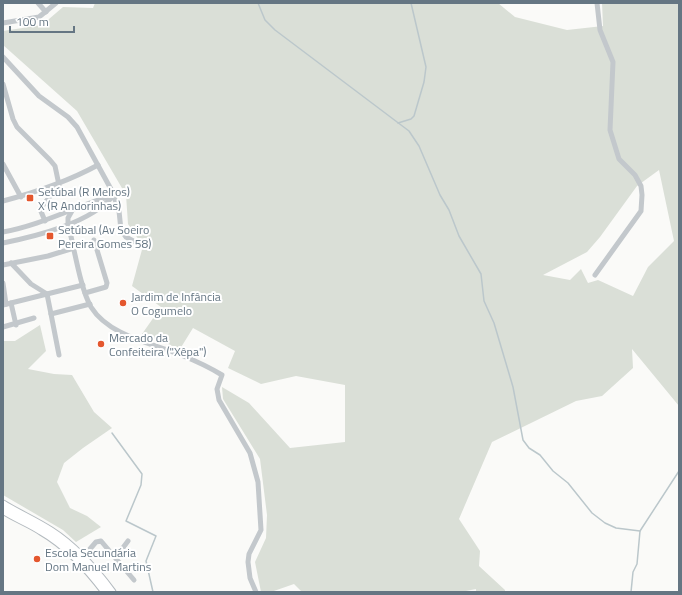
<svg xmlns="http://www.w3.org/2000/svg" width="682" height="595" viewBox="0 0 682 595" font-family="'Titillium Web',sans-serif">
	<rect width="100%" height="100%" fill="#fafaf8"/>
	<g fill="#dadfd7" fill-rule="evenodd">
		<path d="M 95,3 L 498,3 L 515,17 L 567,30 L 603,26 L 602,3 L 679,3 L 679,406 L 632,349 L 633,368 L 602,396 L 576,401 L 492,442 L 459,519 L 480,551 L 479,566 L 505,590 L 505,592 L 476,592 L 476,589 L 461,592 L 302,592 L 294,584 L 271,592 L 261,592 L 255,562 L 266,538 L 267,515 L 260,459 L 223,399 L 222,387 L 249,403 L 290,448 L 345,442 L 345,385 L 296,376 L 261,384 L 228,368 L 235,351 L 193,328 L 180,349 L 142,334 L 161,307 L 132,286 L 143,246 L 128,224 L 126,195 L 77,111 L 3,45 L 3,31 L 42,25 L 63,7 L 93,8 ZM 659,170 L 674,241 L 648,267 L 633,296 L 598,280 L 588,283 L 581,269 L 570,280 L 543,275 L 587,252 L 600,237 L 637,186 Z"/>
		<polygon points="40,325 46,351 28,369 54,374 72,375 94,412 112,428 83,448 64,463 57,482 70,508 87,516 101,527 76,542 63,530 3,495 3,341 15,341"/>
	</g>
	<g fill="none" stroke-linecap="round" stroke-linejoin="round">
		<g stroke="#bbc7cb" stroke-width="1.5">
			<polyline points="258,3 265,20 275,30 409,131 419,146 440,195 449,210 459,236 481,274 484,301 494,323 513,387 523,440 529,448 540,455 553,471 568,483 592,513 605,523 616,528 640,531"/>
			<polyline points="398,123 411,119 414,116 424,82 426,67 411,3"/>
			<polyline points="112,433 142,474 141,485 126,521 156,536 146,561 153,592"/>
			<polyline points="631,592 633,572 637,564 640,531 679,471"/>
		</g>
		<g stroke="#b3babf" stroke-width="9">
			<g id="secondary">
				<path d="M 3,504 C 19,514 36,521 51,531 C 76,547 95,569 112,592"/>
				<path d="M 3,510 C 15,518 29,523 41,531 C 67,546 87,568 105,592"/>
			</g>
		</g>
		<g stroke="#c3c8cc" stroke-width="5">
			<polyline points="38,3 46,12"/>
			<polyline points="3,23 39,17 56,3"/>
			<polyline points="3,57 39,96 68,117 77,127 112,191 119,211 121,230 126,237 137,243 149,242"/>
			<polyline points="3,84 13,119 17,127 50,160 55,166 59,185 40,209 45,221"/>
			<polyline points="3,164 21,197"/>
			<path d="M 3,201 C 37,192 67,182 98,165"/>
			<path d="M 73,209 L 68,218 L 68,224 C 74,246 80,288 91,307 C 109,336 152,343 181,355 C 196,361 209,367 222,375 L 217,389 L 219,400 L 250,453 L 258,482 L 261,530 L 249,554 L 248,562 L 250,578 L 256,592"/>
			<path d="M 3,232 C 42,225 76,206 114,195"/>
			<path d="M 3,243 C 37,236 91,223 114,195"/>
			<polyline points="11,263 31,284 47,294"/>
			<polyline points="3,265 48,256 74,248"/>
			<polyline points="595,275 641,211 642,195 641,186 635,175 619,159 610,130 613,62 600,30 597,3"/>
			<polyline points="3,283 6,304"/>
			<polyline points="85,293 106,287 107,283 94,240"/>
			<polyline points="47,294 51,314 90,304"/>
			<polyline points="11,303 16,325"/>
			<polyline points="3,305 83,285"/>
			<polyline points="51,314 59,355"/>
			<polyline points="3,327 34,318"/>
			<polyline points="83,557 96,542 101,541 134,580"/>
			<polyline points="116,557 128,541"/>
		</g>
		<use href="#secondary" stroke="#fff" stroke-width="7"/>
	</g>
	<g fill="#e4572e" stroke="#fff" stroke-width="1.5">
		<rect x="26" y="194" width="8" height="8" rx="2"/>
		<rect x="46" y="232" width="8" height="8" rx="2"/>
		<circle cx="123" cy="303" r="4"/>
		<circle cx="101" cy="344" r="4"/>
		<circle cx="37" cy="559" r="4"/>
	</g>
	<g text-anchor="middle" dominant-baseline="central" stroke-width="4" stroke-linejoin="round" paint-order="stroke">
		<g font-size="12" fill="#657683" stroke="#fff" text-anchor="start">
			<text x="38" y="191">Setúbal (R Melros)<tspan x="38" dy="14">X (R Andorinhas)</tspan></text>
			<text x="58" y="229">Setúbal (Av Soeiro<tspan x="58" dy="14">Pereira Gomes 58)</tspan></text>
			<text x="131" y="296">Jardim de Infância<tspan x="131" dy="14">O Cogumelo</tspan></text>
			<text x="109" y="337">Mercado da<tspan x="109" dy="14">Confeiteira ("Xêpa")</tspan></text>
			<text x="45" y="552">Escola Secundária<tspan x="45" dy="14">Dom Manuel Martins</tspan></text>
		</g>
	</g>
	<rect width="682" height="595" fill="none" stroke="#657683" stroke-width="8"/>
	<path d="M10 26v6h64v-6" fill="none" stroke="#657683" stroke-width="2"/>
	<text x="16" y="26" font-size="12" fill="#657683" stroke="#ffffff" stroke-width="3" paint-order="stroke">100 m</text>
</svg>
